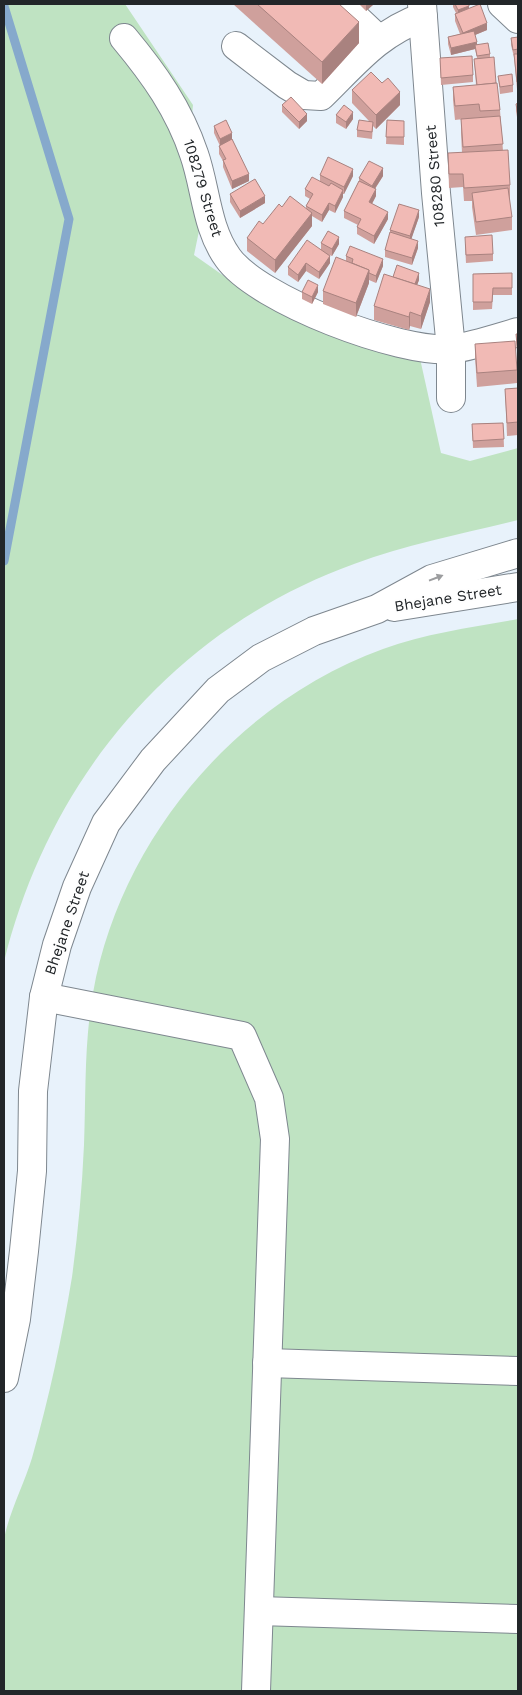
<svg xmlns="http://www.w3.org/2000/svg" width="522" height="1695" viewBox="0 0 522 1695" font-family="'Work Sans',sans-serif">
	<rect width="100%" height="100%" fill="#e8f2fb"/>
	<g fill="#bfe3c2">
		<path d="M 4,4 L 125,4 L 193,105 L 187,166 L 199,231 L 194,255 L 261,302 L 419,354 L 441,453 L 470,461 L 518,448 L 518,520 C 463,534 407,544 354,564 C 174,629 49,778 4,962 Z"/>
		<path d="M 518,619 L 518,1691 L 4,1691 C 4,1656 4,1621 4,1585 C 4,1571 1,1553 4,1539 C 9,1513 24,1484 32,1458 C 49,1398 62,1338 72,1277 C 78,1233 82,1189 84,1145 C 86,1094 84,1044 93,993 C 120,840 236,702 383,649 C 427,633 473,627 518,619 Z"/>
	</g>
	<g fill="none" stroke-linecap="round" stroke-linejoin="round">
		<polyline stroke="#86a9cc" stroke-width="9" points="4,6 69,219 4,561"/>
		<g stroke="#7e878f" stroke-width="30">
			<g id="minor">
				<polyline points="341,4 378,39"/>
				<polyline points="422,4 436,193 451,349 451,398"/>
				<polyline points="502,4 518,19"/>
				<path d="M 124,38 C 154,74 179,109 194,154 C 206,188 206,228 228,258 C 258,300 400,354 452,349 C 474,346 497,338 518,332"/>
				<path d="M 236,46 L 287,85 L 304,95 L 321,96 C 355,63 378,33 423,17"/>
				<polyline points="394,607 518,587"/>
				<polyline points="44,997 242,1036 269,1098 275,1139 256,1691"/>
				<polyline points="267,1363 518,1371"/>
				<polyline points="4,1378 16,1319 24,1251 32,1171 33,1091 44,997 57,945 77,887 106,823 153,760 218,690 261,658 314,631 377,609 432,579 518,553"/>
				<polyline points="259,1611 518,1619"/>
			</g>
		</g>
		<use href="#minor" stroke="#fff" stroke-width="28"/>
	</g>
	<g fill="#cfa09c">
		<polygon points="233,4 339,4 359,43 322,84"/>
		<polygon points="359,4 374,4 366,11"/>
		<polygon points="453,4 469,4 469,8 487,30 475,35 477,44 490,54 490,57 496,83 500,110 503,151 510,185 510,199 509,199 512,217 512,230 476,235 472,207 472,201 464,201 463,187 449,188 448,153 462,153 461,133 461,119 479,117 455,120 453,100 453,87 476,85 474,59 477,58 475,49 451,55 448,44 448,37 460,34 455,21 455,14 456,13 453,7"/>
		<polygon points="518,37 518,89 517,89 514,57 511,45 511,38"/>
		<polygon points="440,58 473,75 473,82 441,85"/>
		<polygon points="498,76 513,85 513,92 500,94"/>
		<polygon points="352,90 400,105 376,129 373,126 372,139 357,137 357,130 369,121 352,103"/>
		<polygon points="518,103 518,123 516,111 516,104"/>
		<polygon points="282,105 307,121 299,129 282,112"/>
		<polygon points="336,115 353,119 346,129 336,123"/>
		<polygon points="387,120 404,121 404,145 386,144"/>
		<polygon points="214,126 232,139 249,181 232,189 223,167 223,161 219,154 219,146 220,146 214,133"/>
		<polygon points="320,175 353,176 344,194 343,194 343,197 335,213 329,210 322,222 312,216 312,226 275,273 247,251 247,238 263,224 282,207 306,209 306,206 310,199 305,196 305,189 320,181"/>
		<polygon points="383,176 375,189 376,196 372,204 388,219 374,244 357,234 357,227 358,225 344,218 344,211 359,181 359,178"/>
		<polygon points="230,194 265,203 240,218 230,202"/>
		<polygon points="419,217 411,239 418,248 412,265 385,257 385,250 390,233 390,230"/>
		<polygon points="321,243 339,244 332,256 329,255 330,263 319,279 306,271 298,282 288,275 288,267 321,249"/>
		<polygon points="465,244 493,254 493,261 466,263"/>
		<polygon points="346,256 383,266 376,283 369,280 369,283 356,317 323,304 323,291 346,261"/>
		<polygon points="512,273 512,295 493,295 492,309 473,310 473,274"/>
		<polygon points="393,277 419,280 417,285 430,302 421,329 410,326 409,330 374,320 374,306"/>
		<polygon points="302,292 318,292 312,304 302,299"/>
		<polygon points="516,334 518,334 518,361 516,341"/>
		<polygon points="475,344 517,370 517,383 477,387 475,357"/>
		<polygon points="518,388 518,435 507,436 505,389"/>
		<polygon points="503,423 504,447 473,448 472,424"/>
	</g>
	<g fill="#a9827f">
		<polygon points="366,4 374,4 366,11"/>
		<polygon points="469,6 469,13 458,18 458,10"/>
		<polygon points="359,22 359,43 322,84 322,62"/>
		<polygon points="487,23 487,30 463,40 463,33"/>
		<polygon points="477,42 477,49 475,45 475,49 451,55 451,48"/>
		<polygon points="400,92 400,105 376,129 376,115"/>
		<polygon points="353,112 353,119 346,129 346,122"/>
		<polygon points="307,114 307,121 299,129 299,122"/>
		<polygon points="232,133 232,140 220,146 220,139"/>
		<polygon points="383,168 383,176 372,193 372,186"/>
		<polygon points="353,169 353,176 344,194 344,187"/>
		<polygon points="249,174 249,181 232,189 232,181"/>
		<polygon points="376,189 376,196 369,209 369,202"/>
		<polygon points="343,190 343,197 335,213 335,206"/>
		<polygon points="265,196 265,203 240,218 240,211"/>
		<polygon points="329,203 329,210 322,222 322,215"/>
		<polygon points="419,210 419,217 410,243 410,236"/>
		<polygon points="388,212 388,219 374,244 374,236"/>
		<polygon points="312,213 312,226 275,273 275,260"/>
		<polygon points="339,237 339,244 332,256 332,249"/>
		<polygon points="418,241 418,248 412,265 412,258"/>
		<polygon points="330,256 330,263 319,279 319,272"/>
		<polygon points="383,259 383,266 376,283 376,276"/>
		<polygon points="306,263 306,271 298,282 298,275"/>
		<polygon points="369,270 369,283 356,317 356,303"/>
		<polygon points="419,273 419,280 414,293 414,286"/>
		<polygon points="318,285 318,292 312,304 312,297"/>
		<polygon points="430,289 430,302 421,329 421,316"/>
		<polygon points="410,312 410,326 409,330 409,317"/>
	</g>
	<g fill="#f1bab5" stroke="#a9827f">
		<polygon points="257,4 339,4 359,22 322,62"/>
		<polygon points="455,4 469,4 469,6 458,10"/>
		<polygon points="480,4 487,23 463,33 455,14"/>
		<polygon points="474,31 477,42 451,48 448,37"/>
		<polygon points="518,37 518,49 513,50 511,38"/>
		<polygon points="488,43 490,54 477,56 475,45"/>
		<polygon points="514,54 518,54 518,82 517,82"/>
		<polygon points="472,56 473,75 441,78 440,58"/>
		<polygon points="494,57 496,83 477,85 474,59"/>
		<polygon points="371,72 382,83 388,78 400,92 376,115 352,90"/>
		<polygon points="512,74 513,85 500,87 498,76"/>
		<polygon points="497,83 500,110 480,111 479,104 455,106 453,87"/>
		<polygon points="291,97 307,114 299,122 282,105"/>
		<polygon points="518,103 518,116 516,104"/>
		<polygon points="344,105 353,112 346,122 336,115"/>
		<polygon points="500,116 503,144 463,147 461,119"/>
		<polygon points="226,120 232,133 220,139 214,126"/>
		<polygon points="359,120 373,122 372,132 357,130"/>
		<polygon points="387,120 404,121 404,137 386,137"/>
		<polygon points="232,139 249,174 232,181 223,160 226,159 219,146"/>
		<polygon points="508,150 510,185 464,188 463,174 449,174 448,153"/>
		<polygon points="328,157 353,169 344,187 320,175"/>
		<polygon points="369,161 383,168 372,186 359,178"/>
		<polygon points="312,177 329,186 331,183 343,190 335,206 329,203 322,215 306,206 313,194 305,189"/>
		<polygon points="255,179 265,196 240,211 230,194"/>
		<polygon points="359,181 376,189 369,202 388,212 374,236 357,227 361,219 344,211"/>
		<polygon points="508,188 512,217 476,222 472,193"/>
		<polygon points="290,196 312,213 275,260 247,238 259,221 263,224 279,204 282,207"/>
		<polygon points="399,204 419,210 410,236 390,230"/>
		<polygon points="328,231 339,237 332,249 321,243"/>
		<polygon points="390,232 418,241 412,258 385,250"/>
		<polygon points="492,235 493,254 466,255 465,237"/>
		<polygon points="307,240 330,256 319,272 306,263 298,275 288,267"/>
		<polygon points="350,246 383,259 376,276 369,273 369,270 352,263 353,259 346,256"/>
		<polygon points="336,257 369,270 356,303 323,291"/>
		<polygon points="397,265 419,273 415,284 393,277"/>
		<polygon points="512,273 512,288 493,288 492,302 473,302 473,274"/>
		<polygon points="384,274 430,289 421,316 410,312 409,317 374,306"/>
		<polygon points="308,280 318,285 312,297 302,292"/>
		<polygon points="516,334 518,334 518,354"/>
		<polygon points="515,341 517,370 477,373 475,344"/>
		<polygon points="518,388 518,422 507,423 505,389"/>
		<polygon points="503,423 504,439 473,441 472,424"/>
	</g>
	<defs><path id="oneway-solid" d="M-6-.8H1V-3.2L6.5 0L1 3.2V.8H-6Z" transform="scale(1.25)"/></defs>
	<use fill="#9c9d9f" href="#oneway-solid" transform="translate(436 578) rotate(-21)"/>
	<g text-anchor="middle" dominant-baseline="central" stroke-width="4" stroke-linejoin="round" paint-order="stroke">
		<g font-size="15" fill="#222629" stroke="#fefefe">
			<text transform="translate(435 176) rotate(-95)">108280 Street</text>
			<text transform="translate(203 188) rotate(73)">108279 Street</text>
			<text transform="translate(448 598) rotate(-9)">Bhejane Street</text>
			<text transform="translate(67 923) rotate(-71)">Bhejane Street</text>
		</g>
	</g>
	<rect width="522" height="1695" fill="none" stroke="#222629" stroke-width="10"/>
</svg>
